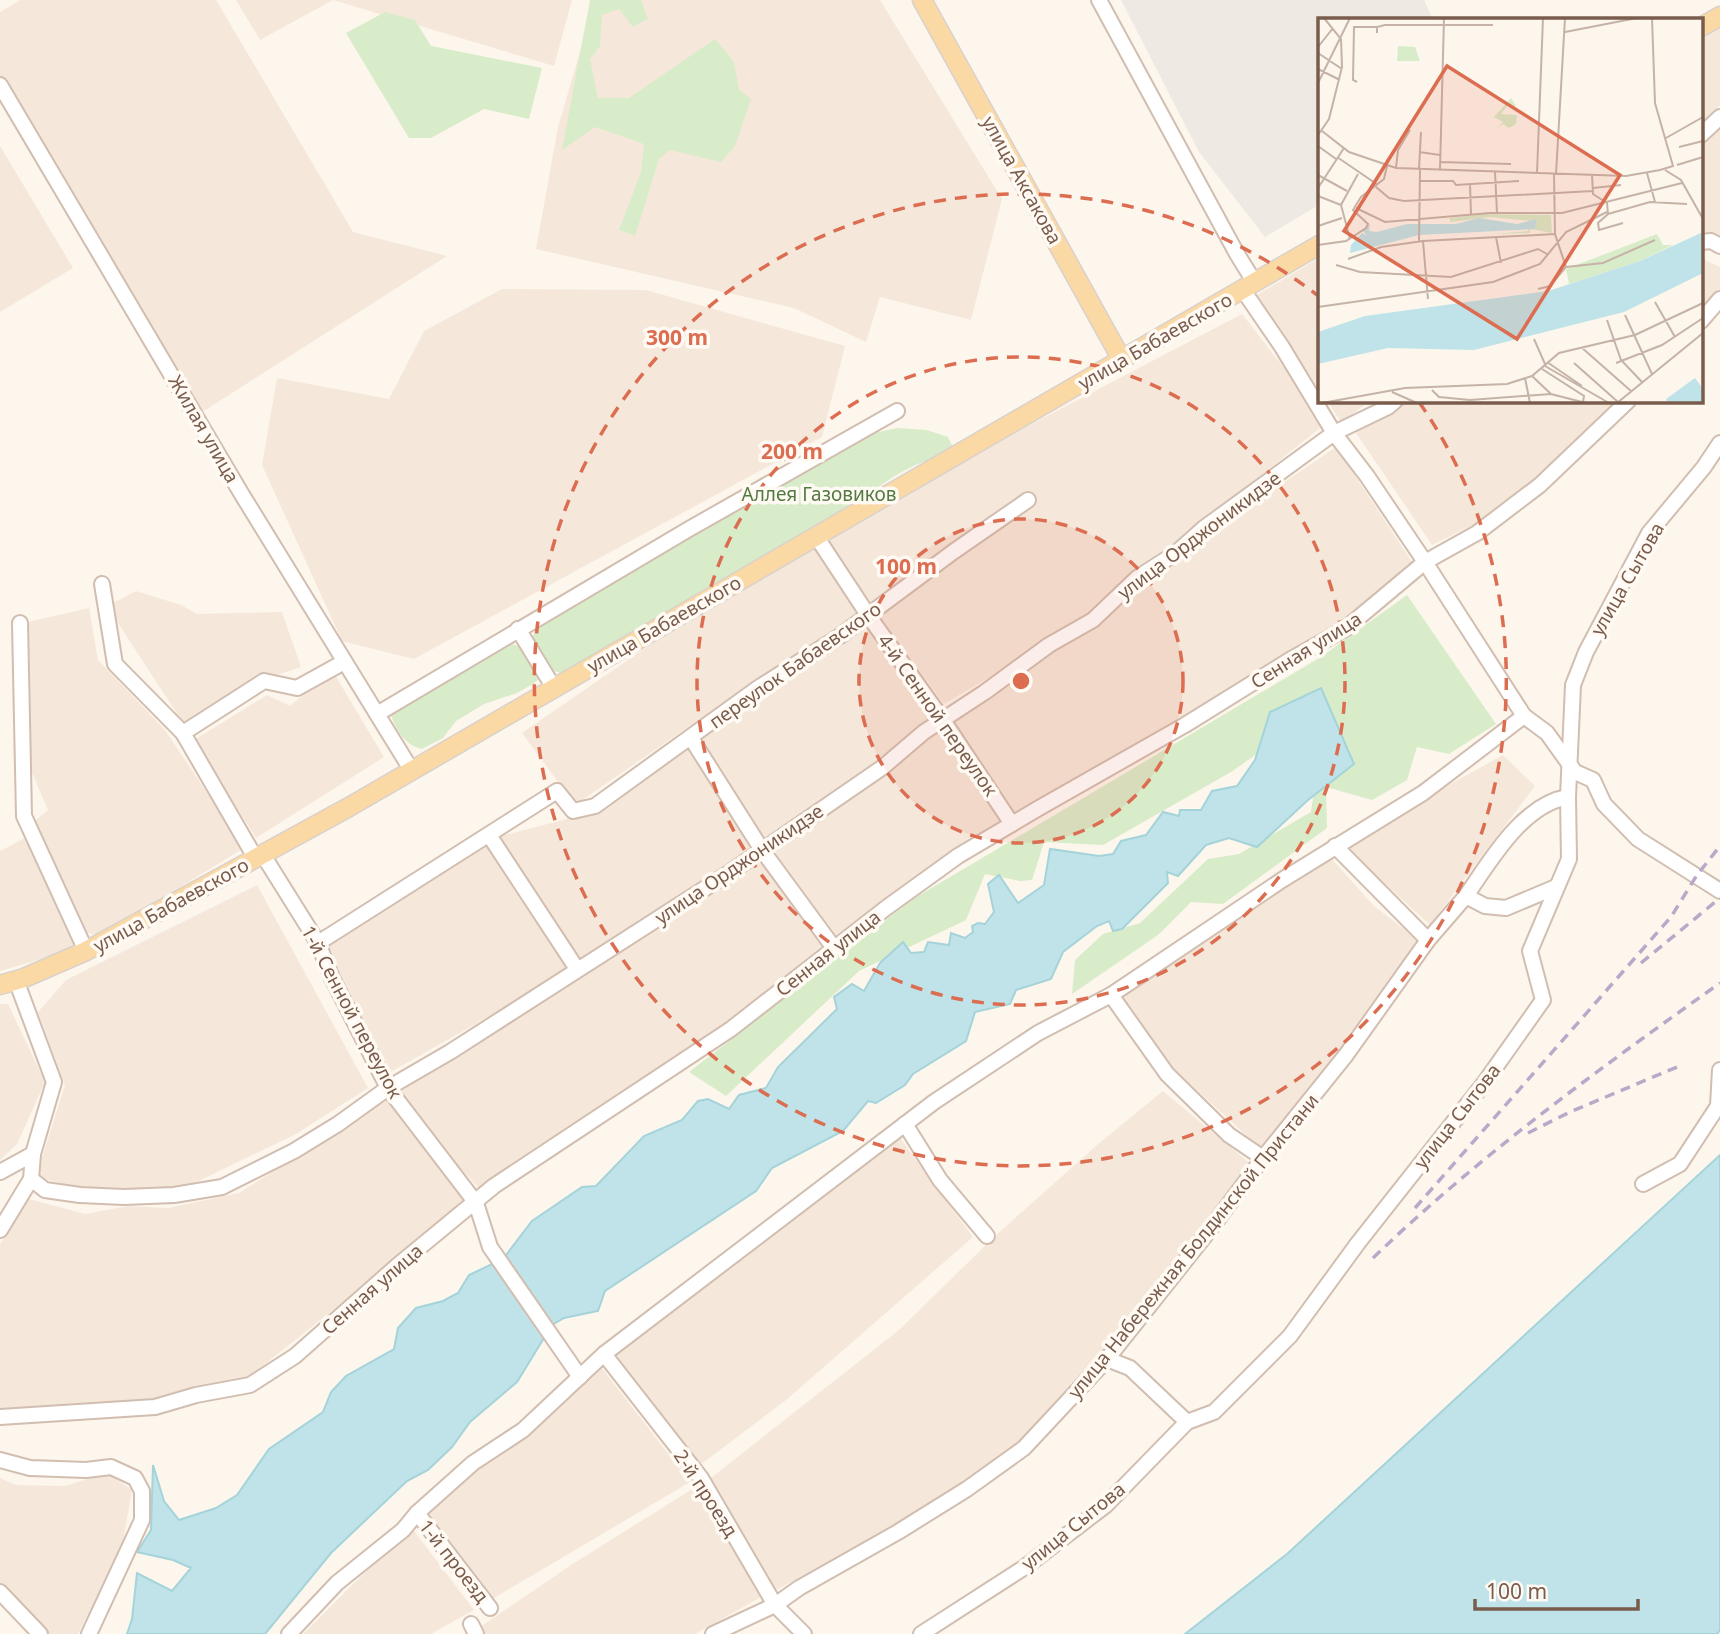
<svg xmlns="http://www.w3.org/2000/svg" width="1720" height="1634" viewBox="0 0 1720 1634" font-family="'Noto Sans',sans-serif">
	<rect width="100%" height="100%" fill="#fdf6ec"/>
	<g fill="#f5e8da">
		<polygon points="21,0 216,0 353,232 447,256 196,416 0,86 0,12"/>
		<polygon points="236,0 572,0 554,66 333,0 260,40"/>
		<polygon points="595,0 880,0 1002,199 971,320 880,297 866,342 794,308 536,249 558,127"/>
		<polygon points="1720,27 1720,105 1701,123 1701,39"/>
		<polygon points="1720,127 1720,240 1701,237 1701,143"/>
		<polygon points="0,146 73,268 0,312"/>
		<polygon points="1319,258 1319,389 1257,295"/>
		<polygon points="1701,258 1720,267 1720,291 1701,312"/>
		<polygon points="502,289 646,290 845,346 822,437 414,659 342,641 262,465 277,378 389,399 424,331"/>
		<polygon points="1242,314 1284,368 1320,428 1091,611 1017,661 944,704 878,614 946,560 1036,501 1029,492 870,603 828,539 1026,427"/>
		<polygon points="1327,401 1369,401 1342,423"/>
		<polygon points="1397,401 1620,401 1565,456 1493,515 1432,545 1356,433"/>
		<polygon points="1336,447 1414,565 1337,629 1013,820 947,721 1142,579"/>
		<polygon points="814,543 865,615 691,725 575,805 522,733 664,635"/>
		<polygon points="136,591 181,605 197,614 282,612 301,667 262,680 187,729 116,620 113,603"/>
		<polygon points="89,608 98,660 165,730 244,848 100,936 81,931 34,822 48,810 25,756 28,622"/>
		<polygon points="867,619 940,718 763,846 695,739"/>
		<polygon points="332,670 384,757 256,838 194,740 267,695 290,706"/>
		<polygon points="943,724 1008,823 836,943 767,850"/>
		<polygon points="689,743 758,848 577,962 493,838 590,813"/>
		<polygon points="1503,755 1535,786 1430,925 1345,847 1420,801"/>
		<polygon points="29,836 79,948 0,971 0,851"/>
		<polygon points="489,843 568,972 387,1074 319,949"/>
		<polygon points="761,854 830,946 773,992 480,1189 392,1097"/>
		<polygon points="1330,857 1374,906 1424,944 1342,1056 1261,1149 1176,1071 1119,994 1169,966 1309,867"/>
		<polygon points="257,885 368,1088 296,1134 182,1189 97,1192 36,1177 65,1085 38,1012 66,980"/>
		<polygon points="0,1004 8,1004 45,1082 17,1144 0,1160"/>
		<polygon points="1163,1091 1252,1165 1172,1272 1088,1370 1016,1445 948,1496 773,1592 707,1481 899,1330 994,1237 1097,1145"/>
		<polygon points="387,1100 468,1201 425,1237 241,1383 151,1401 0,1418 0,1244 29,1199 85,1214 128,1206 168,1208 239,1193"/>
		<polygon points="900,1138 973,1237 786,1400 700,1465 613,1358"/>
		<polygon points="601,1367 690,1482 489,1601 424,1515 476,1464"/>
		<polygon points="106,1473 132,1490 122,1547 78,1634 48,1634 0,1589 0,1478 16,1485 65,1486"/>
		<polygon points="694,1488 763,1596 695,1634 483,1634 480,1627 571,1565"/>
		<polygon points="411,1527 474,1610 431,1634 303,1634"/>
	</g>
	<polygon fill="#efe9e4" points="1121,0 1424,0 1433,19 1319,19 1319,205 1265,237 1199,152"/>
	<g fill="#d8ecc9">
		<polygon points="590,0 641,0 648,19 633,27 619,9 602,15 600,46 590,59 598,98 629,98 715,39 734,62 739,90 751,99 735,146 721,162 670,150 659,159 635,236 619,230 641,172 644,144 595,127 562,150"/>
		<polygon points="385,12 415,20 431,46 542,68 529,119 484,109 431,138 409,138 346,33"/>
		<path d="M 897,428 L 927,430 L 948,437 L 953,447 C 943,457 931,459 918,464 C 895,474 872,490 854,507 L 561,673 L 550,670 L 532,638 L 540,622 L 796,474 L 870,434 Z"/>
		<polygon points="1407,595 1496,724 1449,754 1417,747 1407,780 1372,800 1326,787 1327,828 1223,904 1191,902 1158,935 1072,994 1075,960 1103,934 1140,923 1208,859 1239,854 1311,812 1316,776 1350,749 1294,728 1231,772 1103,845 1044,842 1032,880 1020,881 985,874 966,920 859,971 726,1096 689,1072 913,899 1321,657"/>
		<path d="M 509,643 L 522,647 L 541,677 L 533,684 L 517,693 L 484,704 L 456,721 L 443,738 L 422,749 C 404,745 396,729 390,713 Z"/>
	</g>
	<g fill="#bfe3e8" stroke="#a5d3da" stroke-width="2">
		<polygon points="1321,688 1354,764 1308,800 1257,847 1229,838 1206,845 1178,876 1167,872 1168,883 1122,929 1113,931 1109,921 1097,926 1063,952 1051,979 1016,990 1010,1004 975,1012 966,1041 913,1074 905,1085 876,1103 868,1101 843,1131 772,1168 756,1191 605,1291 598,1311 564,1318 552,1325 517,1382 470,1422 452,1447 428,1470 407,1481 331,1553 265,1634 127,1634 132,1619 137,1573 172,1591 191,1568 173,1560 137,1552 151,1530 153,1465 164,1501 179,1520 216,1508 237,1495 269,1449 323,1412 331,1392 346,1376 394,1349 398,1328 416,1308 443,1301 458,1293 469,1275 503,1259 532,1221 582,1187 596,1186 644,1136 682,1120 698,1101 708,1099 729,1109 739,1095 766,1088 778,1067 837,1009 834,997 852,984 864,991 880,963 903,942 911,953 924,952 928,942 949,945 951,933 965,938 973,932 972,926 978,923 985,924 994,912 988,884 999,875 1018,903 1044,885 1050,849 1099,856 1113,854 1121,841 1146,835 1163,812 1179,816 1180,810 1201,810 1212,791 1237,786 1255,760 1270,712"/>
		<polygon points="1720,1155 1720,1630 1717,1634 1185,1634 1287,1554"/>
	</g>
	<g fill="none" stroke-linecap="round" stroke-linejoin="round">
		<g stroke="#d1beb0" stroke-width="18">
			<g id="minor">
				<polyline points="1099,0 1237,254 1255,283"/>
				<polyline points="0,85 241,493 412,771"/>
				<polyline points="1701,135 1720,117"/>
				<polyline points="1701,242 1711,241 1720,246"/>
				<polyline points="1243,290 1282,347 1334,433 1367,476 1425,562 1524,716 1547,733 1575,772 1593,780 1604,804 1638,839 1720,891"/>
				<polyline points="1701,321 1720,299"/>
				<polyline points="816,536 868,615 943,720 1012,824"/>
				<polyline points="102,584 115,664 183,733 256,859"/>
				<polyline points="20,623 24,816 86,951"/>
				<polyline points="518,629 554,688"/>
				<polyline points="377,714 689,529 897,411"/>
				<polyline points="183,733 264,681 297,688 344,662"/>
				<polyline points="691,738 762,850 834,948"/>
				<polyline points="489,835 577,969"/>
				<polyline points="1335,846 1428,940"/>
				<polyline points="263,855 318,943 332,978 388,1088 476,1203 490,1247 580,1377"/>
				<path d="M 1466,896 C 1490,861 1523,804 1568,797"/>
				<polyline points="318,943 557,791 573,811 595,806 758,688 840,636 953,552 1028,500"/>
				<polyline points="1111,995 1167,1074 1229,1135 1263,1158"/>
				<polyline points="905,1124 940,1180 987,1236"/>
				<polyline points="0,1172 33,1154"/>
				<polyline points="31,1179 45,1190 80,1195 124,1197 174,1195 222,1187 294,1151 338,1124 388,1088 450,1052 732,871 883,767 924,732 985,692 1049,645 1093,620 1137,578 1176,553 1204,528 1334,433 1388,407 1395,401"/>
				<polyline points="1643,1184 1680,1164 1718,1106 1720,1070"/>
				<polyline points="0,1230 31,1179 33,1154 54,1082 16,980"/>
				<polyline points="604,1354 701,1478 775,1605 804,1634"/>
				<polyline points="1107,1359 1130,1368 1187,1422"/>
				<polyline points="0,1417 155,1407 196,1395 250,1385 295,1356 397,1266 494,1186 731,1029 886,908 958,856 1039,808 1185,725 1293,658 1345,629 1425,562 1477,533 1540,485 1628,401"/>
				<polyline points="0,1460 30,1468 86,1470 111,1467 135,1478 142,1491 142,1520 89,1634"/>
				<polyline points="417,1513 490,1608"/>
				<polyline points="0,1592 40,1634"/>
				<polyline points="471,1624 476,1634"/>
				<polyline points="289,1634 337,1583 403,1530 417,1513 473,1463 523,1430 604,1354 934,1102 1038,1033 1111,995 1282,880 1423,793 1524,716"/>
				<polyline points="713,1634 775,1605 799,1588 898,1532 967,1489 1024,1448 1107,1359 1212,1227 1263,1158 1346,1055 1428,940 1466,896 1485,906 1506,908 1556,887"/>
				<polyline points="921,1634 1025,1567 1106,1505 1187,1422 1214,1412 1290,1336 1358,1243 1485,1082 1543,1000 1530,951 1569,859 1568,797 1573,685 1586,652 1649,533 1704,467 1720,443"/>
			</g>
		</g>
		<g stroke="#dad1cd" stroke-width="21">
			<g id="major">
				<polyline points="922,0 1122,360"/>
				<polyline points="1701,27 1720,16"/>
				<polyline points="0,985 24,978 86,951 349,807 1319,245"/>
			</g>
		</g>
		<use href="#minor" stroke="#fff" stroke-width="14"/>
		<use href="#major" stroke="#fbd9a5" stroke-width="18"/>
		<g stroke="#b9a8c9" stroke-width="3.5" stroke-dasharray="10 7" stroke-linecap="butt">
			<polyline points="1641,963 1720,898"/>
			<polyline points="1528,1133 1570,1112 1677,1067"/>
			<polyline points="1415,1208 1671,917 1697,875 1720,846"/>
			<path d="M 1373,1258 C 1480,1155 1599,1069 1720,983"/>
		</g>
	</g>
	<circle cx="1021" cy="681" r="162" fill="#dc6d51" fill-opacity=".12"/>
	<g fill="none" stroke="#dc6d51" stroke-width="3.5" stroke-dasharray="12 9">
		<circle cx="1021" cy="681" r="162"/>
		<circle cx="1021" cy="681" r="324"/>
		<path d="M1419 402A486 486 0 1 1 1317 295"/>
	</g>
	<g text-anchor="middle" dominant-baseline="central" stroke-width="7" stroke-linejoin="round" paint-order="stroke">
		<g font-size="19" fill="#7a5c4d" stroke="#fffaf3">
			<text transform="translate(1022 180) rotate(61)">улица Аксакова</text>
			<text transform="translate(1155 341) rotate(-30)">улица Бабаевского</text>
			<text transform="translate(204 429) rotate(60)">Жилая улица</text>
			<text transform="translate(1199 535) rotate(-37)">улица Орджоникидзе</text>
			<text transform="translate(1627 579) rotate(-60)">улица Сытова</text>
			<text transform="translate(664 624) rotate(-30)">улица Бабаевского</text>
			<text transform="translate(1306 650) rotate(-32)">Сенная улица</text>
			<text transform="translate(795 665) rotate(-35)">переулок Бабаевского</text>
			<text transform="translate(938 715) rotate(55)">4-й Сенной переулок</text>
			<text transform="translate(739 864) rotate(-34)">улица Орджоникидзе</text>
			<text transform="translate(171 905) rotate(-29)">улица Бабаевского</text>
			<text transform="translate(828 953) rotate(-38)">Сенная улица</text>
			<text transform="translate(352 1012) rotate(62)">1-й Сенной переулок</text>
			<text transform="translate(1457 1116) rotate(-52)">улица Сытова</text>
			<text transform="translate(1193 1246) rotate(-51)">улица Набережная Болдинской Пристани</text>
			<text transform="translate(372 1289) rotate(-41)">Сенная улица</text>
			<text transform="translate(706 1493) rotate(57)">2-й проезд</text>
			<text transform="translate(1073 1526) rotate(-39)">улица Сытова</text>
			<text transform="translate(454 1561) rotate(52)">1-й проезд</text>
		</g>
		<g font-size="19" fill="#537a41" stroke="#fffaf3">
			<text x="819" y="494">Аллея Газовиков</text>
		</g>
	</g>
	<g transform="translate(1318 18)">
		<rect width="385" height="385" fill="#fdf6ec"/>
		<path d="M 80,28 L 97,29 L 102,43 L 79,43 ZM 193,80 L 198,88 L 189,88 L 183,96 L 199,97 L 198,106 L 191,110 L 185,106 L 178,112 L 185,104 L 176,99 ZM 164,196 L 233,197 L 234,215 L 213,211 L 211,215 L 174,216 L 210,213 L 213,203 L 173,199 L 133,204 L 131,200 ZM 339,216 L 345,227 L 355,227 L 322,243 L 251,266 L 248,251 Z" fill="#d8ecc9"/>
		<path d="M 161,200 L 199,206 L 219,201 L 217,211 L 101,217 L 32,235 L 33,227 L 44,215 L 49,218 L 45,213 L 52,206 L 51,213 L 59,214 L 89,206 L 138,206 ZM 385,214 L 385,255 L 306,294 L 156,332 L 70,330 L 0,346 L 0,314 L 47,298 L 230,273 L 322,243 ZM 377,360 L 385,371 L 385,385 L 350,385 L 348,381 Z" fill="#bfe3e8"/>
		<path fill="none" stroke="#c5b3a7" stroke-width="2" d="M 247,14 L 319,0M 59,15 L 59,9 L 67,7 L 175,7M 0,29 L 15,10M 0,35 L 24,51M 0,51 L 22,62M 39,64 L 35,62 L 36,9 L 59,9M 0,65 L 32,0M 4,113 L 31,134 L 78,150 L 308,158 L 342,152 L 355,148 L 337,85 L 334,0M 0,117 L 11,101 L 24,49 L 23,21 L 6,0M 348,120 L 385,99M 0,128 L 18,141M 361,129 L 385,123M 101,134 L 122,137M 19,139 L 60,167M 122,144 L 193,146M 359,147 L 385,139M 78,150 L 80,132 L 92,112M 101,151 L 103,114M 122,151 L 126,0M 347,152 L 363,162 L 385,201M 177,154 L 179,195M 219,155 L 225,0M 329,155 L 337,184M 238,156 L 247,0M 0,157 L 29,173M 274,157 L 275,176 L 289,185 L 290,196 L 280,205 L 281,212 L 305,205M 102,163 L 135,163 L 138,167 L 201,163M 152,166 L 153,196M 58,169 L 71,180 L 86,183 L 275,173M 0,170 L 26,130M 275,170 L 303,167M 0,178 L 23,187M 38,190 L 67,204 L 172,195 L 244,195 L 364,165M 290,196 L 332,184 L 369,186M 0,208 L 24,200M 178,219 L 183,245M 32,221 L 23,187 L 40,156M 101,223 L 102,151M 105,223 L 110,281M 0,227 L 28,223 L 48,210 L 50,206 L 35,192 L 43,179 L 66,161 L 69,148M 30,241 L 63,229 L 105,223 L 237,216M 18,247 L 42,254 L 133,259 L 220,231 L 229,236M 248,249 L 285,245 L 337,222M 220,271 L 232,268 L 248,249 L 237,216 L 236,156M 337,284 L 357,319M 0,289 L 175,264 L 222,246 L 248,214 L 289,194M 307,297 L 334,356M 289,302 L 303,342 L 324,364M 216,321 L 227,346M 263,329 L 313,373M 229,344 L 264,368M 256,345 L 300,384M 298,345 L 344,327 L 385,300M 227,348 L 291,385M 224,351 L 266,378 L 265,384M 214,358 L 233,376 L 268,385M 207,360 L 212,385M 114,372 L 121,379 L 152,382 L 233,376M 74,374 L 99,385M 4,385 L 87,370 L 189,366 L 214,358 L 241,335 L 317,317 L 385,285M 299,385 L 385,315"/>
		<path fill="#dc6d51" fill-opacity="0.15" stroke="#dc6d51" stroke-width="3.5" d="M 129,48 L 302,157 L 199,321 L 26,213 Z"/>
		<rect width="385" height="385" fill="none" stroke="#7a5c4d" stroke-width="3.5"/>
	</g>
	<circle cx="1021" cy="681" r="10" fill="#dc6d51" stroke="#fffaf3" stroke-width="3.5"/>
	<g font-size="21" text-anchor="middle" font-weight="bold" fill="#dc6d51" stroke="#fffaf3" stroke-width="7" stroke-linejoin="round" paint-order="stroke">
		<text x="677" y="345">300 m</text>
		<text x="792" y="459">200 m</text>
		<text x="906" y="574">100 m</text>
	</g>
	<path d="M1475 1599v10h163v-10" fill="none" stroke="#7a5c4d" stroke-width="3.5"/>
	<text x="1486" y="1599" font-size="21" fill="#7a5c4d" stroke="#fffaf3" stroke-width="5" paint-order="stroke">100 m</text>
</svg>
